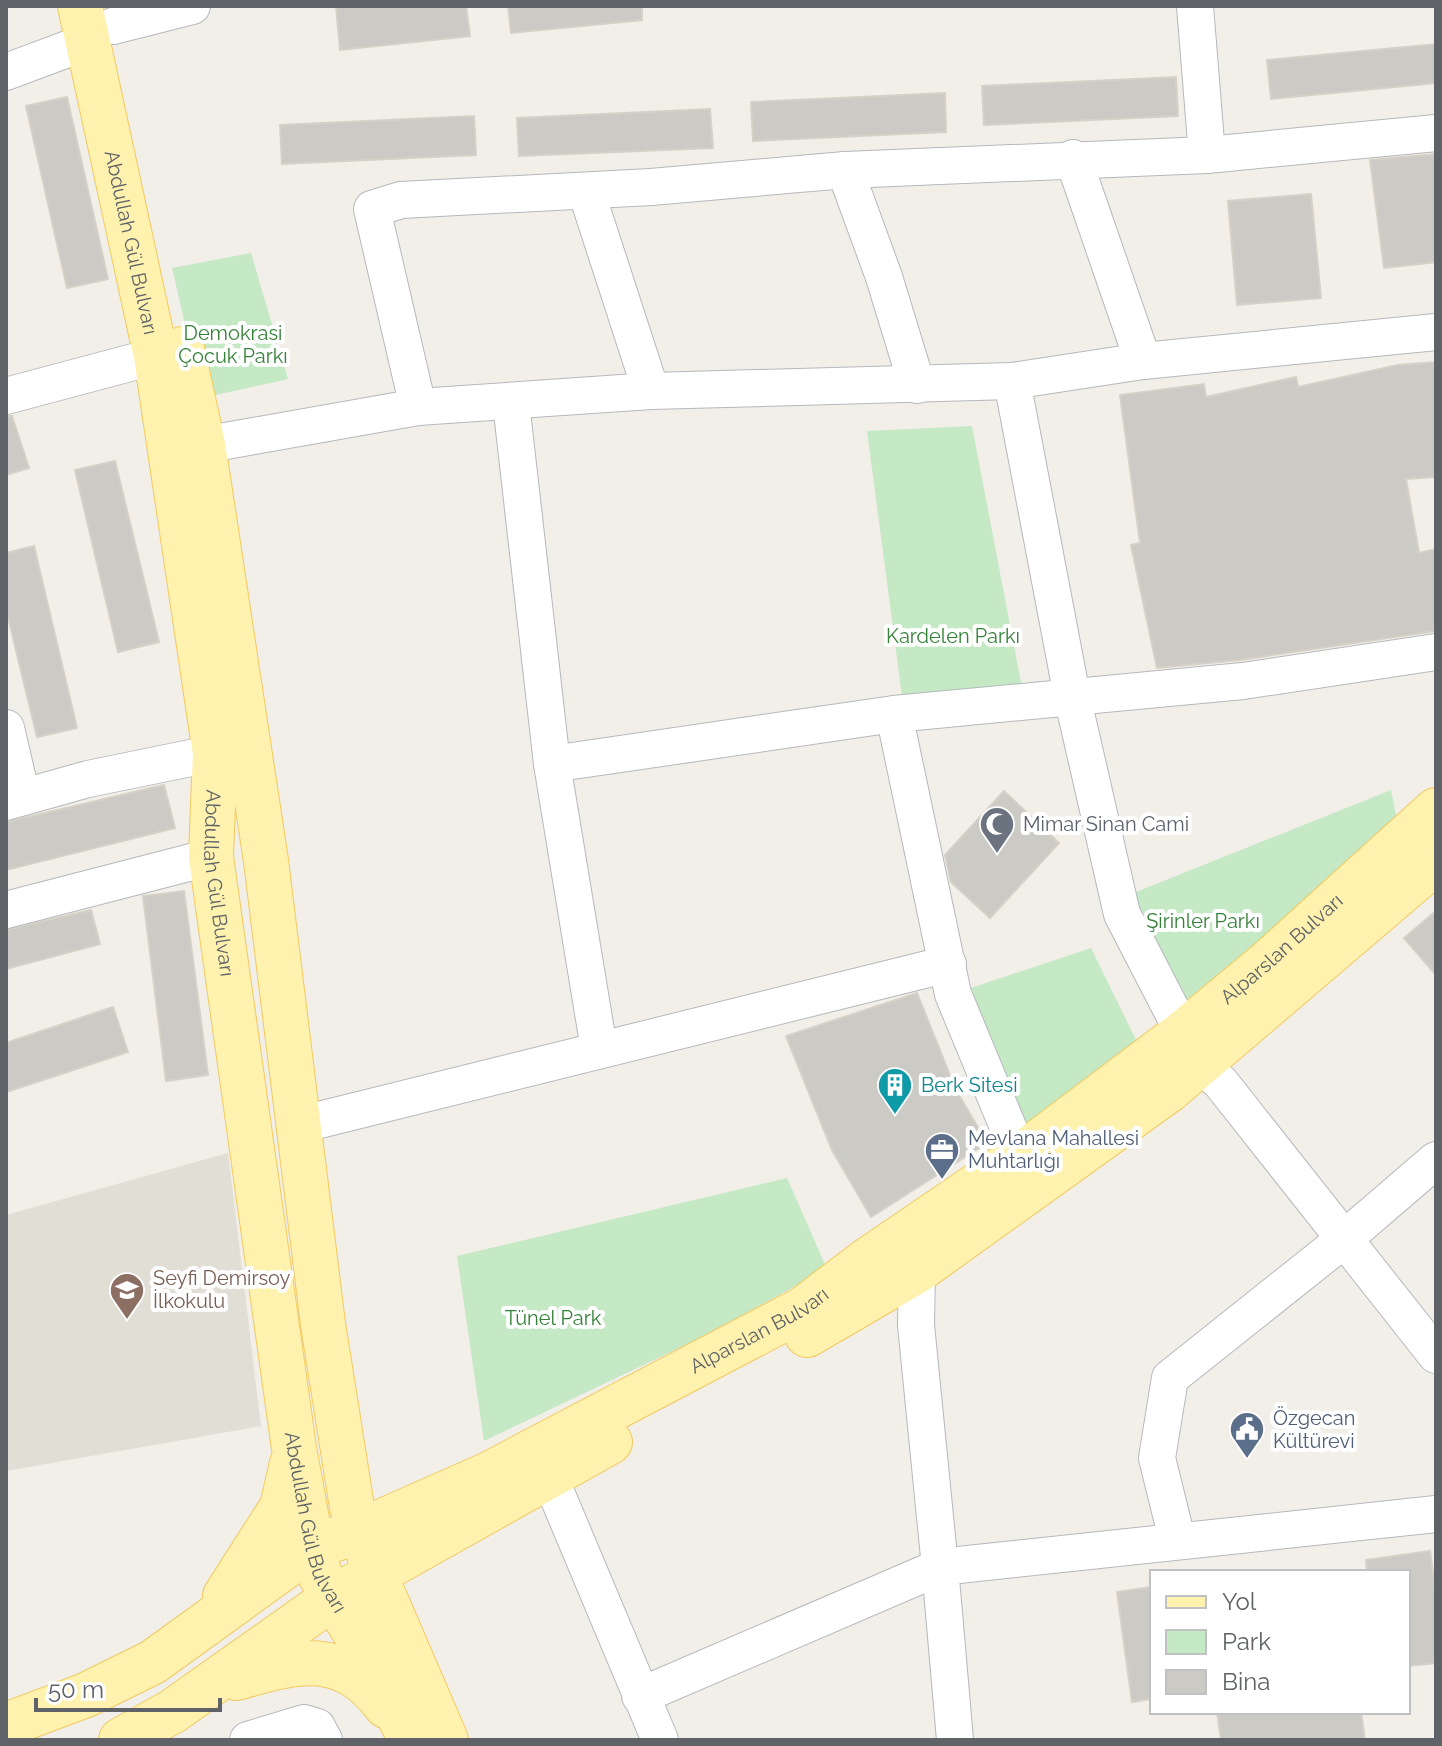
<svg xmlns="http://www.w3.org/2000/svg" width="1442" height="1746" viewBox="0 0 1442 1746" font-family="Raleway,sans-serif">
	<rect width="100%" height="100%" fill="#f1efe8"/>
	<polygon fill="#e1ded6" points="228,1153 261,1426 6,1471 6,1215"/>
	<g fill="#c5e8c5">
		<polygon points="251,253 288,379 202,398 172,268"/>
		<polygon points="972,426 1023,693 904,711 867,431"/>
		<polygon points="1391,790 1399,831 1183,1003 1131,894"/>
		<polygon points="1091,948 1142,1052 1014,1137 953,994"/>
		<polygon points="787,1178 827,1269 696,1340 484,1441 457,1256"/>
	</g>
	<g fill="#cccac5" stroke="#d6d1c6" stroke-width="2">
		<polygon points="336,6 466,6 470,36 340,50"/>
		<polygon points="508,6 642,6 642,20 511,33"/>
		<polygon points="1436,44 1436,83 1271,99 1267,60"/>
		<polygon points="1176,77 1178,116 984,125 982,86"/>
		<polygon points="945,93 946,132 753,141 751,102"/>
		<polygon points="67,97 108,279 67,288 26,106"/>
		<polygon points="710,109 713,148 519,156 517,118"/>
		<polygon points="474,116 476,155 282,164 280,125"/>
		<polygon points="1436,154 1436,262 1384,268 1370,160"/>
		<polygon points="1311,194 1321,298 1237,305 1228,201"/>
		<polygon points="1436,362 1436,477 1406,479 1419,553 1436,549 1436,631 1240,660 1157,668 1131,545 1140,543 1120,395 1204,384 1206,397 1296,377 1298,387 1398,365"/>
		<polygon points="6,416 12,416 29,468 6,475"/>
		<polygon points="115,461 159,642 118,652 75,470"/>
		<polygon points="34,546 77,728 37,737 6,609 6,553"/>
		<polygon points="164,785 175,828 6,870 6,822"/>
		<polygon points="1004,791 1059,843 990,918 951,882 945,855"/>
		<polygon points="184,891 208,1075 166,1081 143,896"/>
		<polygon points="91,910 100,944 6,969 6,930"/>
		<polygon points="1436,911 1436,975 1404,938"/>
		<polygon points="917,993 956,1090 987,1143 871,1217 832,1150 786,1036"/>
		<polygon points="113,1007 128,1052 6,1092 6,1043"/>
		<polygon points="1430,1551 1436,1594 1436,1663 1408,1666 1408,1572 1367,1572 1366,1560"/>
		<polygon points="1152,1587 1152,1699 1132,1702 1117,1592"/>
		<polygon points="1217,1712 1361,1712 1365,1740 1221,1740"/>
	</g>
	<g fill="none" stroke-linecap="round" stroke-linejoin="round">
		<g stroke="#b5b8bc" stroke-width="38">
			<g id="minor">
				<polyline points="1195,6 1207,155"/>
				<polyline points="113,26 192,6"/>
				<polyline points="6,72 89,41"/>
				<polyline points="845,170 884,277 917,385"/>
				<polyline points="586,191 651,391"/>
				<polyline points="1143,361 1436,332"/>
				<polyline points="1012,381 1072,696 1122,914 1199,1063 1221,1083 1436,1355"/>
				<polyline points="6,396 156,356"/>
				<polyline points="511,403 552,764 599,1049"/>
				<polyline points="418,407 372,209 401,200 651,187 845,170 1207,155 1436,133"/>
				<polyline points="203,445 418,407 651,391 1012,381 1143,361 1073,158"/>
				<polyline points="6,728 22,797"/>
				<polyline points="552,764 894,714"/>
				<polyline points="6,802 88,779 215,753"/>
				<polyline points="6,910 211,857"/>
				<polyline points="299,1125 948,964"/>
				<polyline points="1032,1176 1020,1156 953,994 894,714 1243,681 1436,652"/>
				<polyline points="917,1271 916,1325 940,1567 1436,1514"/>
				<polyline points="550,1478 660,1740"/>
				<polyline points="1177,1539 1157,1458 1170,1378 1337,1245 1436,1160"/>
				<polyline points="640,1696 940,1567 955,1740"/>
				<polyline points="248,1740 304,1723 317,1727 324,1740"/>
			</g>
		</g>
		<g stroke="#f2c960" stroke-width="46">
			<g id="major">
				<path id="s1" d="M 80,6 L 156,356 L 215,753 L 211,857 L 294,1448 L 312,1547 L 320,1575 L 366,1651 L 411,1740"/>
				<polyline points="182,349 203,445 266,861 323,1324 352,1507 381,1589 446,1740"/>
				<polyline points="807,1335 917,1271 1169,1090 1436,862"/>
				<polyline points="225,1596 282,1507 292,1463"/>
				<path d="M 237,1678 C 297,1660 343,1648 386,1706"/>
				<path id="s2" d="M 6,1725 L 86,1695 L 153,1662 L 312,1547 L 360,1531 L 487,1475 L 803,1309 L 866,1261 L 1020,1156 L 1183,1033 L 1266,964 L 1436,810"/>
				<polyline points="121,1740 173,1711 334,1597 610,1442"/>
			</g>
		</g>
		<use href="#minor" stroke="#fff" stroke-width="36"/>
		<use href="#major" stroke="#fff2af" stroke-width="44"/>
	</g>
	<defs>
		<g id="mosque-pin" transform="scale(1.8)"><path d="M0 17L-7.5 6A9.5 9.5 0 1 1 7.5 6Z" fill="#6b7280" stroke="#fff"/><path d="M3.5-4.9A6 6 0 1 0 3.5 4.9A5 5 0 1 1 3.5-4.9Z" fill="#fff"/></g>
		<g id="building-pin" transform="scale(1.8)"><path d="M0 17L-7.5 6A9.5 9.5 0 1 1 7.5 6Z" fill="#0f9aa8" stroke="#fff"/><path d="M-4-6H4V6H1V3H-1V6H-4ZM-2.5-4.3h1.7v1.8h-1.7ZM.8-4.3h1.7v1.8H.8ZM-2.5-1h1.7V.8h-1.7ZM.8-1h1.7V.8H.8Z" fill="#fff"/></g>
		<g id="office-pin" transform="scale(1.8)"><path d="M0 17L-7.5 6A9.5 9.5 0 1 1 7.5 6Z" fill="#5c6f8a" stroke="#fff"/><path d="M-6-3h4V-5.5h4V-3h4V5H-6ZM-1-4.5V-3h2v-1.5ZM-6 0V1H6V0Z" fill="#fff"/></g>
		<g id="school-pin" transform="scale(1.8)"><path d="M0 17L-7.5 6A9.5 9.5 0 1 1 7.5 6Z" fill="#8d6e63" stroke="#fff"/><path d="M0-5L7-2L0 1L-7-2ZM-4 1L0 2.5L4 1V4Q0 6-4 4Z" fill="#fff"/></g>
		<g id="civic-pin" transform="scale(1.8)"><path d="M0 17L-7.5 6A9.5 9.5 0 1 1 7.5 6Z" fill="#5c6f8a" stroke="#fff"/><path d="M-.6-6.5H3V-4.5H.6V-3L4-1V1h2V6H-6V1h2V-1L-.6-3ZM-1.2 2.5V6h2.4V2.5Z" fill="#fff"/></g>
	</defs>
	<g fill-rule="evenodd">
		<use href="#mosque-pin" x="997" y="824"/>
		<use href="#building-pin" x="895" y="1085"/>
		<use href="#office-pin" x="942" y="1150"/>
		<use href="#school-pin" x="127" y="1290"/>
		<use href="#civic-pin" x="1247" y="1429"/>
	</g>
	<g text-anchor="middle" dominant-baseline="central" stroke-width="8" stroke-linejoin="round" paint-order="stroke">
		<g font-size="20" fill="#5f6368" stroke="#fff">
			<text stroke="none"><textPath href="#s1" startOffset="242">Abdullah Gül Bulvarı</textPath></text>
			<text stroke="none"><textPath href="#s1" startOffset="890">Abdullah Gül Bulvarı</textPath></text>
			<text stroke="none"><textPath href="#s2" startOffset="1502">Alparslan Bulvarı</textPath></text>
			<text stroke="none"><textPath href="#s2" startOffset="854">Alparslan Bulvarı</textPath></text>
			<text stroke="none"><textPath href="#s1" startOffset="1538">Abdullah Gül Bulvarı</textPath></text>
		</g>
		<g font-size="20" fill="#348238" stroke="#fff">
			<text x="233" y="333">Demokrasi<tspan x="233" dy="23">Çocuk Parkı</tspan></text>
			<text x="953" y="636">Kardelen Parkı</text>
			<text x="1203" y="921">Şirinler Parkı</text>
			<text x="553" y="1318">Tünel Park</text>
		</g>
		<g font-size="20" fill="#5b616d" stroke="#fff" text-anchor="start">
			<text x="1023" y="824">Mimar Sinan Cami</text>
		</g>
		<g font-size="20" fill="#0d838f" stroke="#fff" text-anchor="start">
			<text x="921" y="1085">Berk Sitesi</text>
		</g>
		<g font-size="20" fill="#4e5e75" stroke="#fff" text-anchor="start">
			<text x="968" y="1138">Mevlana Mahallesi<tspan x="968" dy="23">Muhtarlığı</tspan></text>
			<text x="1273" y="1418">Özgecan<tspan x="1273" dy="23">Kültürevi</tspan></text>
		</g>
		<g font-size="20" fill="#785e54" stroke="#fff" text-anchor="start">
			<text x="153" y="1278">Seyfi Demirsoy<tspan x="153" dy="23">İlkokulu</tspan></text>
		</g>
	</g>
	<rect width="1442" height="1746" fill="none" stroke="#5f6368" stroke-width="16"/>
	<rect x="1150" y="1570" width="260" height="144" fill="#ffffff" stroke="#bfc1c3" stroke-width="2"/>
	<rect x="1166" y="1596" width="40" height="12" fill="#fff2af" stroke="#bfc1c3" stroke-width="2"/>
	<text x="1222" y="1610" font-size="24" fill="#5f6368">Yol</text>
	<rect x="1166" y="1630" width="40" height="24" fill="#c5e8c5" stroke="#bfc1c3" stroke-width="2"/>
	<text x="1222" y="1650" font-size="24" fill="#5f6368">Park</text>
	<rect x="1166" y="1670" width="40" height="24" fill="#cccac5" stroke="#bfc1c3" stroke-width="2"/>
	<text x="1222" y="1690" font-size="24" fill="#5f6368">Bina</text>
	<path d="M36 1698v12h184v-12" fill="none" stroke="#5f6368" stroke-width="4"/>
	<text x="48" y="1698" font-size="24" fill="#5f6368" stroke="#ffffff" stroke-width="6" paint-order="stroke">50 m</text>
</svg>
